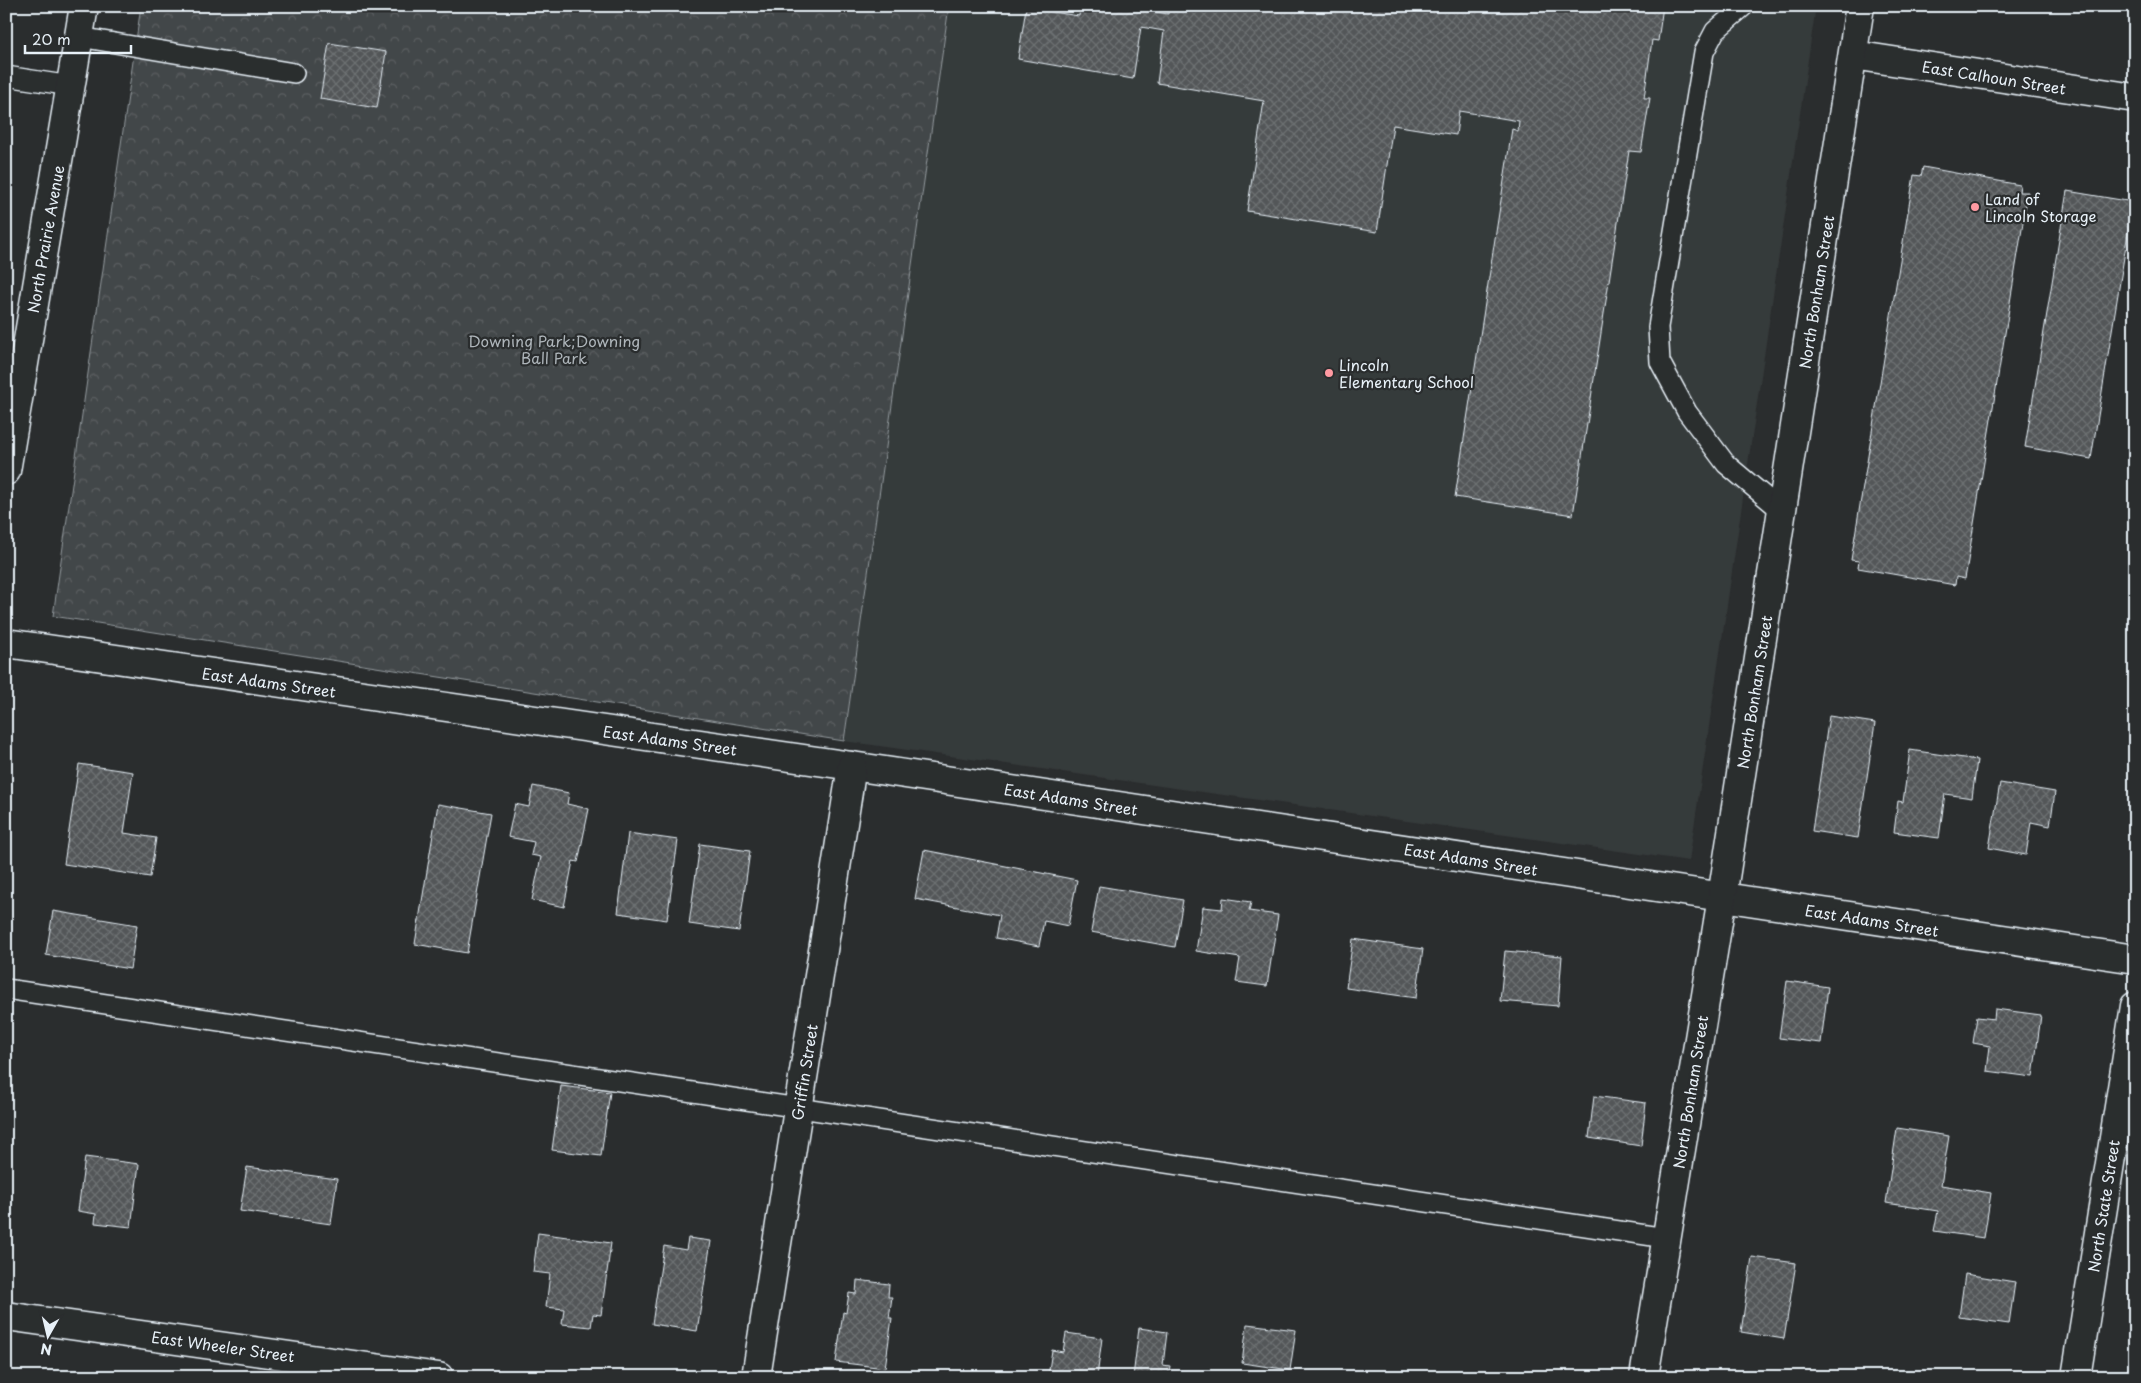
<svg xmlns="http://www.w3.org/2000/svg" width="2141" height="1383" viewBox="0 0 2141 1383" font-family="'Playpen Sans',sans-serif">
	<defs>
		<pattern id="park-crowns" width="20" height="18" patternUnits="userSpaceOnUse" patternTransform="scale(1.25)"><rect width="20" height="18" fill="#424648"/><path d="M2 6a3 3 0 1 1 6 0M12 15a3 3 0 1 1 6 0" fill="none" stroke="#5d6163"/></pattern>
		<pattern id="building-cross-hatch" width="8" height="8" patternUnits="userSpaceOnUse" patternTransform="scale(1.25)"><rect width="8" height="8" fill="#535759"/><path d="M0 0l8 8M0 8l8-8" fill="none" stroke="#6c7072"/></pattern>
	</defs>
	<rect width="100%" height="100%" fill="#2a2d2e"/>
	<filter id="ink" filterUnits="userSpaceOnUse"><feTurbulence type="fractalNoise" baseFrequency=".02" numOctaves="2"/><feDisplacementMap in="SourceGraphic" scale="10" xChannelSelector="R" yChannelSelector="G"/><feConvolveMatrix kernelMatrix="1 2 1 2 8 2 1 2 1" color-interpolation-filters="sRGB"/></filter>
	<g filter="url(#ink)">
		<polygon fill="#363a3b" points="949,6 1816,6 1689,861 844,741"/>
		<polygon fill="url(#park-crowns)" stroke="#959ca0" points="141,6 949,6 844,741 53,616"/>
		<g fill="url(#building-cross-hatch)" stroke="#e8f1f8">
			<polygon points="1080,6 1120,6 1168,14 1169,6 1663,6 1658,41 1652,40 1644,98 1650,98 1641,152 1629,151 1573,515 1455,497 1512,129 1518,131 1519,121 1459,111 1456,135 1393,125 1377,232 1247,211 1264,101 1157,83 1164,31 1141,27 1133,79 1018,59 1026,8 1079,16"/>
			<polygon points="329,43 386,52 377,108 320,99"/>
			<polygon points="1923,167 2020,185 2019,192 2028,192 1965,579 1956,577 1955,585 1858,568 1859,561 1851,560 1914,175 1921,176"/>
			<polygon points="2067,191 2133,202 2091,459 2025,447"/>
			<polygon points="1829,716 1875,723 1858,838 1812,831"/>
			<polygon points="1910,750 1977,760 1972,798 1945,794 1939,838 1894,832 1898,801 1903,802"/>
			<polygon points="79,764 133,772 124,833 156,838 150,877 64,864"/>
			<polygon points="2000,783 2055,792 2050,826 2031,822 2026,855 1989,848"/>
			<polygon points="533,786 569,793 567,804 589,809 578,862 573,861 564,907 532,900 541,857 531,855 534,842 508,837 515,804 529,807"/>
			<polygon points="438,804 491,813 467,953 415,944"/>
			<polygon points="628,833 678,840 667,920 618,913"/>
			<polygon points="700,844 750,851 739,931 689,924"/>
			<polygon points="924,850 1077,880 1068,926 1044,921 1039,946 996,938 1000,915 915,899"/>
			<polygon points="1099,886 1183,900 1175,947 1091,932"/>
			<polygon points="1223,898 1251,902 1249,911 1278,915 1267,986 1236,982 1240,958 1196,951 1203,907 1222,909"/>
			<polygon points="53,911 137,925 130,969 46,955"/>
			<polygon points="1353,939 1423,949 1416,998 1346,988"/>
			<polygon points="1505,951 1562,956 1558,1006 1500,1001"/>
			<polygon points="1787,981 1828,987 1821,1043 1779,1038"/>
			<polygon points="1995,1009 2041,1015 2033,1077 1987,1071 1990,1046 1973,1043 1977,1017 1994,1019"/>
			<polygon points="561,1086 610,1092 601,1156 552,1150"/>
			<polygon points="1594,1096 1646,1103 1641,1146 1589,1138"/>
			<polygon points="1897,1128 1949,1136 1941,1185 1991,1193 1984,1238 1934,1231 1938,1211 1886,1203"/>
			<polygon points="85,1157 139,1164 131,1227 95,1223 96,1214 78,1211"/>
			<polygon points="247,1167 337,1179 331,1224 240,1211"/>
			<polygon points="538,1233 611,1243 601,1315 593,1314 591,1327 562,1324 564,1309 546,1307 550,1274 533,1272"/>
			<polygon points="688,1238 711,1241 697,1331 652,1324 664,1246 686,1250"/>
			<polygon points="1752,1257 1796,1263 1784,1339 1741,1332"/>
			<polygon points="1965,1274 2015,1282 2009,1324 1959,1317"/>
			<polygon points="857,1280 889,1284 888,1297 892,1297 889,1318 892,1318 885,1368 836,1362 843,1312 846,1313 849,1293 856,1294"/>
			<polygon points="1247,1324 1296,1330 1290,1370 1242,1363"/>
			<polygon points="1139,1328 1167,1332 1163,1365 1170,1366 1168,1377 1133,1377"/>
			<polygon points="1066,1333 1102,1338 1097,1377 1048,1377 1052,1350 1063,1352"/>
		</g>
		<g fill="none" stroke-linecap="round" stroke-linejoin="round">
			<g stroke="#e8f1f8" stroke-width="22">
				<g id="lane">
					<polyline points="1744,6 1715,31 1704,52 1658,327 1660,362 1687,412 1726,464 1782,511"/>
					<polyline points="79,37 294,73"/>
					<polyline points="6,76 71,86"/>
					<polyline points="6,989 1666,1238"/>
				</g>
			</g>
			<g stroke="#e8f1f8" stroke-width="31">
				<g id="street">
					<polyline points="1853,55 2135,98"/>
					<polyline points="6,471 84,6"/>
					<polyline points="6,643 852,766 2135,959"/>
					<polyline points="6,1316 439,1377"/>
					<polyline points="756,1377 852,766"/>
					<polyline points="1644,1377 1722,897 1860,6"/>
					<polyline points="2076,1377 2135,1006"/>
				</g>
			</g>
			<use href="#lane" stroke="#2a2d2e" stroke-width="19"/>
			<use href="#street" stroke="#2a2d2e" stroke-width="28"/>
		</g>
	</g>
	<g fill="#ff9aa2" stroke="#2a2d2e" stroke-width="2">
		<circle cx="1975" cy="207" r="5"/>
		<circle cx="1329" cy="373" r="5"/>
	</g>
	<g text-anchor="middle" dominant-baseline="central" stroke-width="4.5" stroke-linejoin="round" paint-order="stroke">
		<g font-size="15" fill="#e8f1f8" stroke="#2a2d2e">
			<text transform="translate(1994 77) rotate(9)">East Calhoun Street</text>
			<text transform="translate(45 239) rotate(-80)">North Prairie Avenue</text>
			<text transform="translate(1816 292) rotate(-81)">North Bonham Street</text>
			<text transform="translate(269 682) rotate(8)">East Adams Street</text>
			<text transform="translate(1754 692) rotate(-81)">North Bonham Street</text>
			<text transform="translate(670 740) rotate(8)">East Adams Street</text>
			<text transform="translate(1071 799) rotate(9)">East Adams Street</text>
			<text transform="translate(1471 859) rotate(9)">East Adams Street</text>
			<text transform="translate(1872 920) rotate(9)">East Adams Street</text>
			<text transform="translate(804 1072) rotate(-81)">Griffin Street</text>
			<text transform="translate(1690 1092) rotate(-81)">North Bonham Street</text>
			<text transform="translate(2103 1206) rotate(-81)">North State Street</text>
			<text transform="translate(223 1346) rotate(8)">East Wheeler Street</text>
		</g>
		<g font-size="15" fill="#e8f1f8" stroke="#2a2d2e" text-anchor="start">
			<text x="1985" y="198">Land of<tspan x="1985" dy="17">Lincoln Storage</tspan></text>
			<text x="1339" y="364">Lincoln<tspan x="1339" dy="17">Elementary School</tspan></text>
		</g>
		<g font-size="15" fill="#aeb5ba" stroke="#2a2d2e">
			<text x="554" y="340">Downing Park;Downing<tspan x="554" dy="17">Ball Park</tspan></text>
		</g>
	</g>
	<rect width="2141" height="1383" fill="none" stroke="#2a2d2e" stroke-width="25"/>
	<rect x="12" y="12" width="2116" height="1358" fill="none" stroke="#e8f1f8" stroke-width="2" filter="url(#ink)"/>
	<g transform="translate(48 1336) rotate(188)" stroke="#2a2d2e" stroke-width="4" paint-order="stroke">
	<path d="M0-4L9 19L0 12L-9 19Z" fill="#e8f1f8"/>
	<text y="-8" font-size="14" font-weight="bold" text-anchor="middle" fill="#e8f1f8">N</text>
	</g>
	<path d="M25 45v8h106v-8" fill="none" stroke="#e8f1f8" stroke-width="2.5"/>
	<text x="32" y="45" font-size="15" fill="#e8f1f8" stroke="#2a2d2e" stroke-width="4" paint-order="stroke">20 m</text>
</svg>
